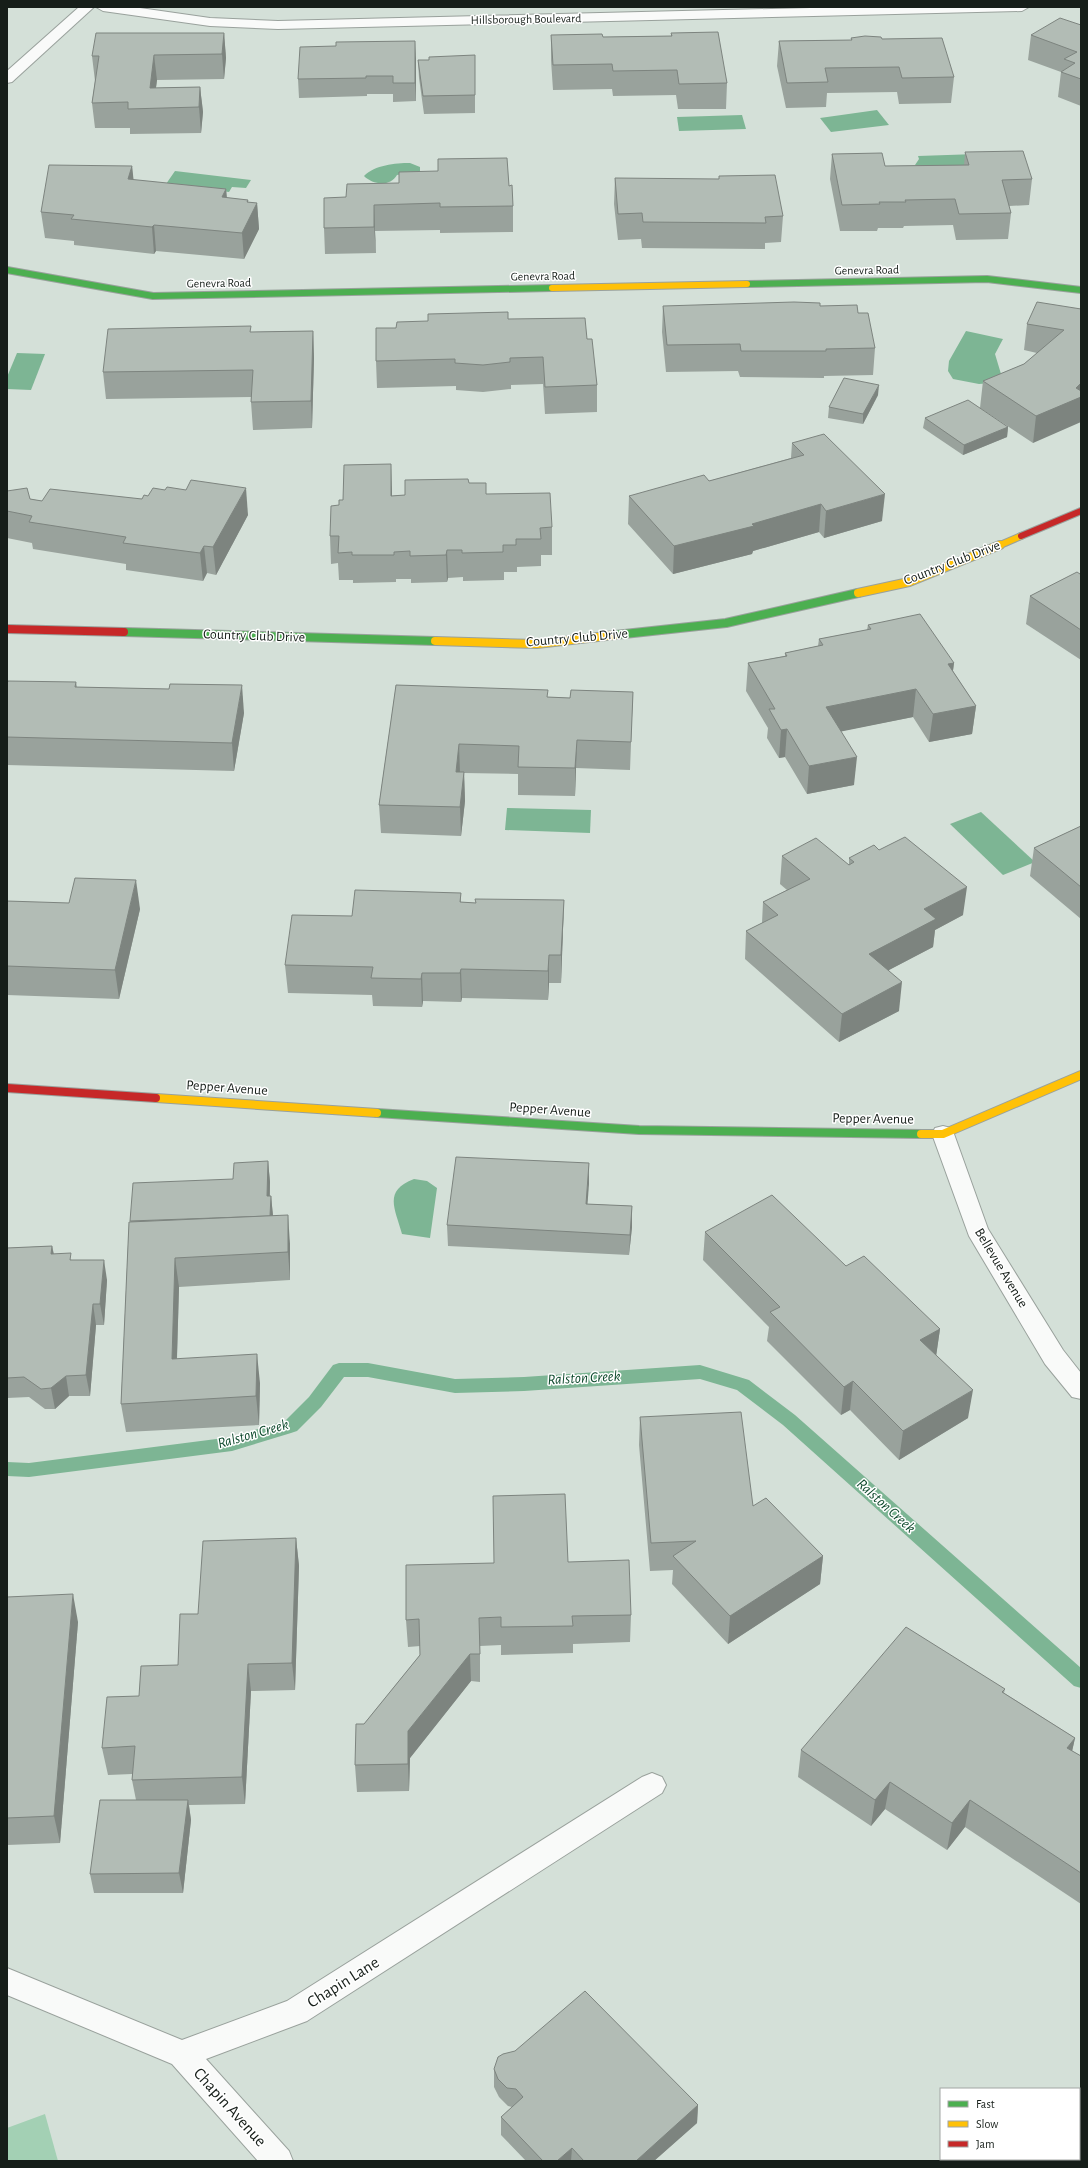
<svg xmlns="http://www.w3.org/2000/svg" width="1088" height="2168" viewBox="0 0 1088 2168" font-family="'Alegreya Sans',sans-serif">
	<rect width="100%" height="100%" fill="#d4e0d8"/>
	<polygon fill="#a3d0b4" points="45,2114 58,2161 7,2161 7,2128"/>
	<g fill="#7db594">
		<polygon points="877,110 889,125 831,132 820,118"/>
		<polygon points="742,115 746,129 679,131 677,117"/>
		<polygon points="977,154 982,167 921,167 915,165 919,159 918,156"/>
		<path d="M 410,163 L 420,167 L 420,171 L 397,175 C 390,187 373,185 364,176 C 375,165 395,163 410,163 Z"/>
		<polygon points="175,171 251,180 246,188 232,187 229,192 166,184"/>
		<polygon points="966,331 1003,339 995,354 1001,374 992,383 979,384 953,379 948,371 949,361"/>
		<polygon points="17,353 45,354 31,390 7,389 7,377"/>
		<polygon points="507,808 591,810 590,833 505,830"/>
		<polygon points="981,812 1035,862 1003,875 950,824"/>
		<path d="M 414,1179 L 427,1181 L 437,1188 L 430,1238 L 402,1234 C 395,1208 383,1191 414,1179 Z"/>
	</g>
	<g fill="none" stroke-linecap="round" stroke-linejoin="round">
		<polygon fill="#7db594" fill-rule="evenodd" points="339,1363 368,1363 455,1379 524,1377 700,1365 749,1380 795,1415 1081,1668 1081,1688 1074,1686 783,1425 737,1390 700,1379 524,1391 455,1393 368,1377 344,1377 321,1407 297,1431 291,1433 232,1451 29,1477 7,1476 7,1462 29,1463 232,1437 285,1421 309,1397 333,1365"/>
		<g stroke="#99a19c" stroke-width="2">
			<g id="street">
				<polygon points="79,7 94,7 12,82 7,83 7,71"/>
				<polygon points="96,7 133,7 210,18 278,21 849,7 1029,7 1022,11 278,29 210,26 103,11"/>
				<polygon points="943,1126 951,1128 954,1134 988,1229 1063,1350 1081,1373 1081,1399 1072,1397 1045,1364 969,1236 932,1134 935,1128"/>
				<polygon points="652,1773 662,1777 666,1785 662,1793 307,2021 206,2059 289,2151 293,2161 258,2161 172,2064 7,1995 7,1968 182,2040 287,2001 642,1777"/>
			</g>
		</g>
		<g stroke="#99a19c" stroke-width="8">
			<g id="fast-far1">
				<polyline points="7,270 153,296 552,288"/>
				<polyline points="747,284 987,279 1081,290"/>
			</g>
		</g>
		<g stroke="#99a19c" stroke-width="10">
			<g id="fast">
				<polyline points="124,632 435,641"/>
				<polyline points="615,635 726,623 858,593"/>
				<polyline points="377,1113 639,1130 921,1134"/>
			</g>
		</g>
		<g stroke="#99a19c" stroke-width="8">
			<g id="slow-far1">
				<polyline points="552,288 747,284"/>
				<polyline points="998,546 1021,536"/>
			</g>
		</g>
		<g stroke="#99a19c" stroke-width="10">
			<g id="slow">
				<polyline points="858,593 909,582 1000,545"/>
				<polyline points="435,641 537,644 615,635"/>
				<polyline points="156,1098 377,1113"/>
				<polyline points="921,1134 943,1134 1081,1075"/>
			</g>
		</g>
		<g stroke="#99a19c" stroke-width="8">
			<polyline id="jam-far1" points="1021,536 1081,511"/>
		</g>
		<g stroke="#99a19c" stroke-width="10">
			<g id="jam">
				<polyline points="7,629 124,632"/>
				<polyline points="7,1088 156,1098"/>
			</g>
		</g>
		<use href="#street" fill="#f9faf9" fill-rule="evenodd"/>
		<use href="#fast-far1" stroke="#4caf50" stroke-width="6"/>
		<use href="#fast" stroke="#4caf50" stroke-width="8"/>
		<use href="#slow-far1" stroke="#ffc107" stroke-width="6"/>
		<use href="#slow" stroke="#ffc107" stroke-width="8"/>
		<use href="#jam-far1" stroke="#c62828" stroke-width="6"/>
		<use href="#jam" stroke="#c62828" stroke-width="8"/>
	</g>
	<g fill="#99a29c">
		<polygon points="1081,25 1081,106 1058,97 1061,72 1028,60 1031,35"/>
		<polygon points="224,33 226,58 224,79 157,80 156,88 200,87 203,112 201,133 130,134 130,128 95,128 92,103 95,81 92,56"/>
		<polygon points="671,33 727,83 726,109 678,109 676,95 613,96 612,89 553,90 551,60 551,35 603,37 671,36"/>
		<polygon points="851,38 882,39 954,77 951,103 899,104 897,92 827,93 826,107 786,108 777,66 779,41 851,40"/>
		<polygon points="475,55 475,113 424,114 419,78 418,60 429,60"/>
		<polygon points="416,59 416,101 393,102 393,94 367,94 367,96 299,98 298,79"/>
		<polygon points="965,152 1032,179 1029,205 1009,206 1011,213 1008,239 956,240 953,225 904,226 903,228 878,228 877,231 840,231 830,179 832,154 885,166 964,165"/>
		<polygon points="132,166 133,180 226,189 227,198 248,200 248,202 257,203 259,229 244,259 156,251 154,254 74,245 74,241 45,238 41,212"/>
		<polygon points="615,178 783,216 781,242 765,243 765,249 642,248 641,239 618,240 614,204"/>
		<polygon points="509,186 513,206 513,232 440,233 440,230 375,231 376,253 325,254 324,228 346,197"/>
		<polygon points="663,306 820,306 858,313 875,348 873,375 824,376 824,378 740,377 738,371 666,372 662,332"/>
		<polygon points="1081,309 1033,443 980,408 983,381 1024,364 1037,353 1024,350 1027,324"/>
		<polygon points="508,319 587,339 597,385 597,412 545,414 543,384 511,385 511,389 483,392 456,390 456,386 377,388 376,361 396,328"/>
		<polygon points="313,331 314,358 312,428 253,430 251,402 251,397 106,399 103,372 252,332"/>
		<polygon points="878,395 863,424 828,418 829,407"/>
		<polygon points="925,418 1008,427 1007,437 963,455 923,428"/>
		<polygon points="792,443 882,521 824,538 819,532 753,551 752,554 673,574 628,524 629,496 709,481 791,458"/>
		<polygon points="469,483 486,494 552,527 552,555 541,555 541,566 517,567 517,572 504,572 504,580 463,581 463,577 448,578 447,582 411,583 411,579 396,579 396,582 353,583 353,580 339,580 338,563 331,564 330,536 339,505 343,500 392,496 405,495"/>
		<polygon points="165,490 248,515 216,575 207,573 203,581 126,570 126,564 33,549 32,543 7,538 7,491 30,499 42,501 142,499"/>
		<polygon points="1081,573 1081,660 1026,624 1030,596"/>
		<polygon points="868,625 954,663 953,671 976,706 972,734 929,742 913,717 841,731 854,785 807,794 785,757 779,758 767,738 768,728 746,691 748,663 785,656 785,653 818,646 819,639 867,630"/>
		<polygon points="76,682 77,687 169,689 244,713 234,771 7,765 7,684"/>
		<polygon points="396,685 548,697 570,698 633,692 630,770 576,768 575,796 518,795 518,774 464,773 465,801 461,836 381,833 379,805"/>
		<polygon points="1081,826 1081,919 1030,876 1034,848"/>
		<polygon points="879,850 963,915 935,930 933,947 889,970 899,1011 839,1042 745,959 746,931 762,923 763,902 787,890 780,884 782,856 849,864 849,858"/>
		<polygon points="461,893 461,902 476,903 564,900 563,929 561,983 549,983 548,1000 462,998 461,1002 423,1001 422,1007 373,1006 372,995 288,993 285,965 352,916"/>
		<polygon points="7,901 140,909 119,999 7,995"/>
		<polygon points="268,1161 270,1182 270,1196 271,1196 273,1216 290,1244 290,1280 179,1287 177,1359 260,1383 259,1425 126,1432 121,1404 129,1222 233,1179"/>
		<polygon points="589,1163 587,1204 632,1206 632,1227 629,1255 448,1246 447,1225"/>
		<polygon points="705,1232 846,1266 940,1329 936,1355 968,1418 899,1460 850,1410 841,1415 767,1341 769,1327 703,1260"/>
		<polygon points="52,1246 54,1254 72,1260 107,1280 104,1325 96,1325 90,1396 69,1396 55,1409 45,1409 29,1397 7,1398 7,1248"/>
		<polygon points="640,1417 753,1506 823,1556 820,1584 728,1644 672,1584 673,1570 650,1571 639,1445"/>
		<polygon points="296,1538 299,1566 295,1690 251,1691 245,1804 189,1805 191,1820 183,1893 94,1893 90,1874 136,1800 132,1780 132,1774 108,1775 102,1748 139,1696 178,1665 198,1614"/>
		<polygon points="568,1562 631,1615 630,1642 573,1644 573,1653 501,1655 501,1645 480,1646 480,1682 471,1681 410,1758 409,1791 357,1792 355,1765 364,1724 420,1655 420,1646 408,1647 406,1620"/>
		<polygon points="7,1597 78,1622 60,1843 7,1845"/>
		<polygon points="1005,1689 1004,1693 1075,1738 1072,1751 1081,1756 1081,1904 965,1827 947,1850 885,1809 871,1826 798,1777 801,1750"/>
		<polygon points="494,2069 698,2105 697,2123 654,2161 526,2161 501,2135 501,2117 512,2107 508,2106 499,2097 494,2087"/>
		<polygon points="997,2159 1079,2159 1081,2161 996,2161"/>
	</g>
	<g fill="#7d847f">
		<polygon points="224,33 226,58 224,79 222,54"/>
		<polygon points="415,41 416,59 416,101 415,83"/>
		<polygon points="154,55 157,80 153,108 150,88"/>
		<polygon points="200,87 203,112 201,133 199,107"/>
		<polygon points="132,166 135,192 128,179"/>
		<polygon points="226,189 228,215 222,197"/>
		<polygon points="248,200 249,218 257,203 259,229 244,259 242,233 247,202"/>
		<polygon points="374,205 375,231 376,253 374,227"/>
		<polygon points="154,225 156,251 154,254 152,227"/>
		<polygon points="313,331 314,358 312,428 311,401"/>
		<polygon points="1081,383 1081,422 1033,443 1036,416 1076,388"/>
		<polygon points="879,385 878,395 863,424 863,414"/>
		<polygon points="1008,427 1007,437 963,455 964,445"/>
		<polygon points="391,464 392,491 392,523 391,496"/>
		<polygon points="246,488 248,515 216,575 213,547"/>
		<polygon points="885,494 882,521 824,538 826,511"/>
		<polygon points="821,504 819,532 753,551 752,554 673,574 674,546"/>
		<polygon points="204,546 207,573 203,581 200,553"/>
		<polygon points="447,550 448,578 447,582 446,555"/>
		<polygon points="954,663 950,691 948,664"/>
		<polygon points="242,685 244,713 234,771 232,743"/>
		<polygon points="916,689 913,717 824,735 826,707"/>
		<polygon points="976,706 972,734 929,742 933,714"/>
		<polygon points="787,729 785,757 779,758 781,730"/>
		<polygon points="577,740 575,796 575,768"/>
		<polygon points="459,744 460,773 456,772"/>
		<polygon points="857,757 854,785 807,794 809,766"/>
		<polygon points="464,772 465,801 461,836 460,807"/>
		<polygon points="136,880 140,909 119,999 115,970"/>
		<polygon points="967,887 963,915 935,930 933,947 866,982 869,954 924,909"/>
		<polygon points="564,900 563,929 561,983 561,955"/>
		<polygon points="549,955 549,983 548,1000 548,971"/>
		<polygon points="461,969 462,998 461,1002 460,973"/>
		<polygon points="422,973 423,1001 422,1007 421,979"/>
		<polygon points="902,982 899,1011 839,1042 842,1014"/>
		<polygon points="268,1161 270,1182 269,1216 267,1196"/>
		<polygon points="589,1163 589,1184 586,1224 586,1204"/>
		<polygon points="271,1196 273,1216 270,1217"/>
		<polygon points="632,1206 632,1227 629,1255 630,1235"/>
		<polygon points="288,1215 290,1244 290,1280 288,1252"/>
		<polygon points="52,1246 56,1267 51,1254"/>
		<polygon points="175,1258 179,1287 176,1387 172,1359"/>
		<polygon points="104,1260 107,1280 104,1325 100,1304"/>
		<polygon points="93,1304 96,1325 90,1396 86,1375"/>
		<polygon points="940,1329 936,1357 920,1340"/>
		<polygon points="257,1354 260,1383 259,1425 256,1396"/>
		<polygon points="66,1376 69,1396 55,1409 51,1388"/>
		<polygon points="853,1381 850,1410 841,1415 844,1387"/>
		<polygon points="973,1390 968,1418 899,1460 903,1431"/>
		<polygon points="296,1538 299,1566 295,1690 292,1663"/>
		<polygon points="823,1556 820,1584 728,1644 730,1616"/>
		<polygon points="73,1594 78,1622 60,1843 54,1816"/>
		<polygon points="470,1654 471,1681 410,1758 409,1791 408,1764 408,1731"/>
		<polygon points="248,1664 251,1691 245,1804 242,1777"/>
		<polygon points="1075,1738 1069,1765 1067,1748"/>
		<polygon points="890,1782 885,1809 871,1826 875,1800"/>
		<polygon points="188,1800 191,1820 183,1893 179,1873"/>
		<polygon points="970,1800 965,1827 947,1850 952,1823"/>
		<polygon points="698,2105 697,2123 654,2161 636,2161"/>
		<polygon points="572,2148 571,2161 557,2161"/>
	</g>
	<g fill="#b2bcb5" stroke="#7d847f">
		<polygon points="1060,18 1081,25 1081,79 1061,72 1075,63 1064,59 1077,52 1031,35"/>
		<polygon points="718,32 727,83 679,84 677,70 613,71 612,64 553,65 551,35 602,34 603,37 672,36 671,33"/>
		<polygon points="96,33 224,33 222,54 154,55 150,88 200,87 199,107 128,109 128,102 92,103 99,56 92,56"/>
		<polygon points="865,36 881,37 882,39 942,38 954,77 902,78 899,67 825,68 828,82 787,83 779,41 852,40 851,38"/>
		<polygon points="415,41 415,83 393,83 393,76 366,76 366,78 298,79 300,47 336,46 336,42"/>
		<polygon points="475,55 475,95 423,96 418,60 429,60 429,57"/>
		<polygon points="1023,151 1032,179 1002,180 1011,213 959,214 955,199 905,200 906,202 879,202 880,204 842,205 832,154 882,153 885,166 969,165 965,152"/>
		<polygon points="507,158 509,186 512,185 513,206 440,207 440,203 374,205 374,227 324,228 324,198 346,197 347,184 399,183 399,172 438,171 438,159"/>
		<polygon points="49,165 132,166 128,179 226,189 222,197 248,200 247,202 257,203 242,233 154,225 152,227 71,219 74,215 41,212"/>
		<polygon points="775,175 783,216 765,217 766,223 643,222 642,213 618,214 615,178 719,179 719,176"/>
		<polygon points="794,302 820,303 820,306 857,305 858,313 868,313 875,348 826,349 826,351 741,351 740,344 667,345 663,306"/>
		<polygon points="1037,302 1081,309 1081,383 1076,388 1081,391 1081,397 1036,416 983,381 1024,364 1064,330 1027,324"/>
		<polygon points="508,312 508,319 585,318 587,339 592,339 597,385 545,387 543,357 510,358 510,362 483,365 455,363 455,359 376,361 376,328 396,328 397,322 428,321 428,314"/>
		<polygon points="251,326 250,332 313,331 311,401 251,402 253,370 103,372 108,329"/>
		<polygon points="844,378 879,385 863,414 829,407"/>
		<polygon points="968,400 1008,427 964,445 925,418"/>
		<polygon points="824,434 885,494 826,511 821,504 752,524 754,526 674,546 629,496 704,475 709,481 804,455 792,443"/>
		<polygon points="391,464 391,496 405,495 405,480 468,479 469,483 486,483 486,494 550,493 552,527 540,528 541,539 516,539 516,545 503,545 503,552 462,553 462,550 447,550 446,555 410,556 410,551 394,552 394,555 352,555 352,552 338,553 339,536 330,536 331,506 339,505 339,500 343,500 344,465"/>
		<polygon points="191,480 246,488 213,547 204,546 200,553 123,543 126,537 29,522 32,516 7,511 7,491 27,488 30,499 42,501 50,489 142,499 144,495 148,496 153,488 165,490 167,487 186,490"/>
		<polygon points="1077,572 1080,574 1081,573 1081,630 1030,596"/>
		<polygon points="920,614 954,663 948,664 976,706 933,714 916,689 826,707 857,757 809,766 787,729 781,730 769,709 775,709 748,663 787,656 785,653 823,645 819,639 871,629 868,625"/>
		<polygon points="8,681 76,682 75,687 169,689 170,684 242,685 232,743 7,737 7,684"/>
		<polygon points="396,685 548,690 547,697 570,698 571,690 633,692 631,742 577,740 575,768 518,767 519,746 459,744 456,772 464,772 460,807 379,805"/>
		<polygon points="1081,826 1081,887 1034,848"/>
		<polygon points="905,837 967,887 924,909 936,919 869,954 902,982 842,1014 746,931 778,915 763,902 810,879 782,856 816,838 849,865 854,862 849,858 874,845 879,850"/>
		<polygon points="75,878 136,880 115,970 7,966 7,901 69,903"/>
		<polygon points="355,890 461,893 460,902 476,903 475,899 564,900 561,955 549,955 548,971 461,969 460,973 422,973 421,979 371,978 373,967 285,965 292,915 352,916"/>
		<polygon points="456,1157 589,1163 586,1204 632,1206 630,1235 447,1225"/>
		<polygon points="268,1161 267,1196 271,1196 270,1216 130,1221 133,1183 233,1179 234,1163"/>
		<polygon points="772,1195 846,1266 864,1256 940,1329 920,1340 973,1390 903,1431 853,1381 844,1387 770,1312 780,1307 705,1232"/>
		<polygon points="288,1215 288,1252 175,1258 172,1359 257,1354 256,1396 121,1404 129,1222"/>
		<polygon points="52,1246 51,1254 71,1253 70,1260 104,1260 100,1304 93,1304 86,1375 66,1376 51,1388 41,1389 24,1377 7,1378 7,1248"/>
		<polygon points="741,1412 753,1506 766,1498 823,1556 730,1616 673,1556 696,1541 651,1543 640,1417"/>
		<polygon points="565,1494 568,1562 629,1560 631,1615 572,1616 573,1626 501,1627 501,1617 479,1618 480,1654 470,1654 408,1731 408,1764 355,1765 356,1724 364,1724 420,1655 419,1619 406,1620 406,1565 494,1563 493,1496"/>
		<polygon points="296,1538 292,1663 248,1664 242,1777 132,1780 135,1746 102,1748 107,1697 139,1696 141,1666 178,1665 180,1614 198,1614 203,1541"/>
		<polygon points="73,1594 54,1816 7,1818 7,1597"/>
		<polygon points="906,1627 1005,1689 1002,1692 1075,1738 1067,1748 1081,1756 1081,1873 970,1800 952,1823 890,1782 875,1800 801,1750"/>
		<polygon points="100,1800 188,1800 179,1873 90,1874"/>
		<polygon points="585,1991 698,2105 636,2161 584,2161 572,2148 557,2161 543,2161 501,2117 523,2097 516,2089 507,2088 498,2079 494,2069 498,2057 503,2054 515,2051"/>
		<polygon points="1079,2120 1081,2122 1081,2161 1007,2161 1005,2159 1079,2159"/>
	</g>
	<g text-anchor="middle" dominant-baseline="central" stroke-width="3" stroke-linejoin="round" paint-order="stroke">
		<g font-size="12" fill="#161e19" stroke="#fff">
			<text transform="translate(526 19) rotate(-1)">Hillsborough Boulevard</text>
			<text transform="translate(867 270) rotate(-1)">Genevra Road</text>
			<text transform="translate(543 276) rotate(-1)">Genevra Road</text>
			<text transform="translate(219 283) rotate(-1)">Genevra Road</text>
		</g>
		<g font-size="14" fill="#161e19" stroke="#fff">
			<text transform="translate(952 563) rotate(-21)">Country Club Drive</text>
			<text transform="translate(254 636) rotate(2)">Country Club Drive</text>
			<text transform="translate(577 638) rotate(-5)">Country Club Drive</text>
			<text transform="translate(227 1088) rotate(4)">Pepper Avenue</text>
			<text transform="translate(550 1110) rotate(4)">Pepper Avenue</text>
			<text transform="translate(873 1119) rotate(1)">Pepper Avenue</text>
			<text transform="translate(1001 1268) rotate(59)">Bellevue Avenue</text>
		</g>
		<g font-size="15" font-style="italic" fill="#0c482b" stroke="#fff">
			<text transform="translate(584 1378) rotate(-3)">Ralston Creek</text>
			<text transform="translate(253 1434) rotate(-16)">Ralston Creek</text>
			<text transform="translate(886 1506) rotate(42)">Ralston Creek</text>
		</g>
		<g font-size="17" fill="#161e19" stroke="#fff">
			<text transform="translate(343 1982) rotate(-32)">Chapin Lane</text>
			<text transform="translate(230 2107) rotate(48)">Chapin Avenue</text>
		</g>
	</g>
	<rect width="1088" height="2168" fill="none" stroke="#161e19" stroke-width="16"/>
	<rect x="940" y="2088" width="140" height="72" fill="#ffffff" stroke="#a2a5a3"/>
	<rect x="948" y="2101" width="20" height="6" fill="#4caf50" stroke="#a2a5a3"/>
	<text x="976" y="2108" font-size="12" fill="#161e19">Fast</text>
	<rect x="948" y="2121" width="20" height="6" fill="#ffc107" stroke="#a2a5a3"/>
	<text x="976" y="2128" font-size="12" fill="#161e19">Slow</text>
	<rect x="948" y="2141" width="20" height="6" fill="#c62828" stroke="#a2a5a3"/>
	<text x="976" y="2148" font-size="12" fill="#161e19">Jam</text>
</svg>
